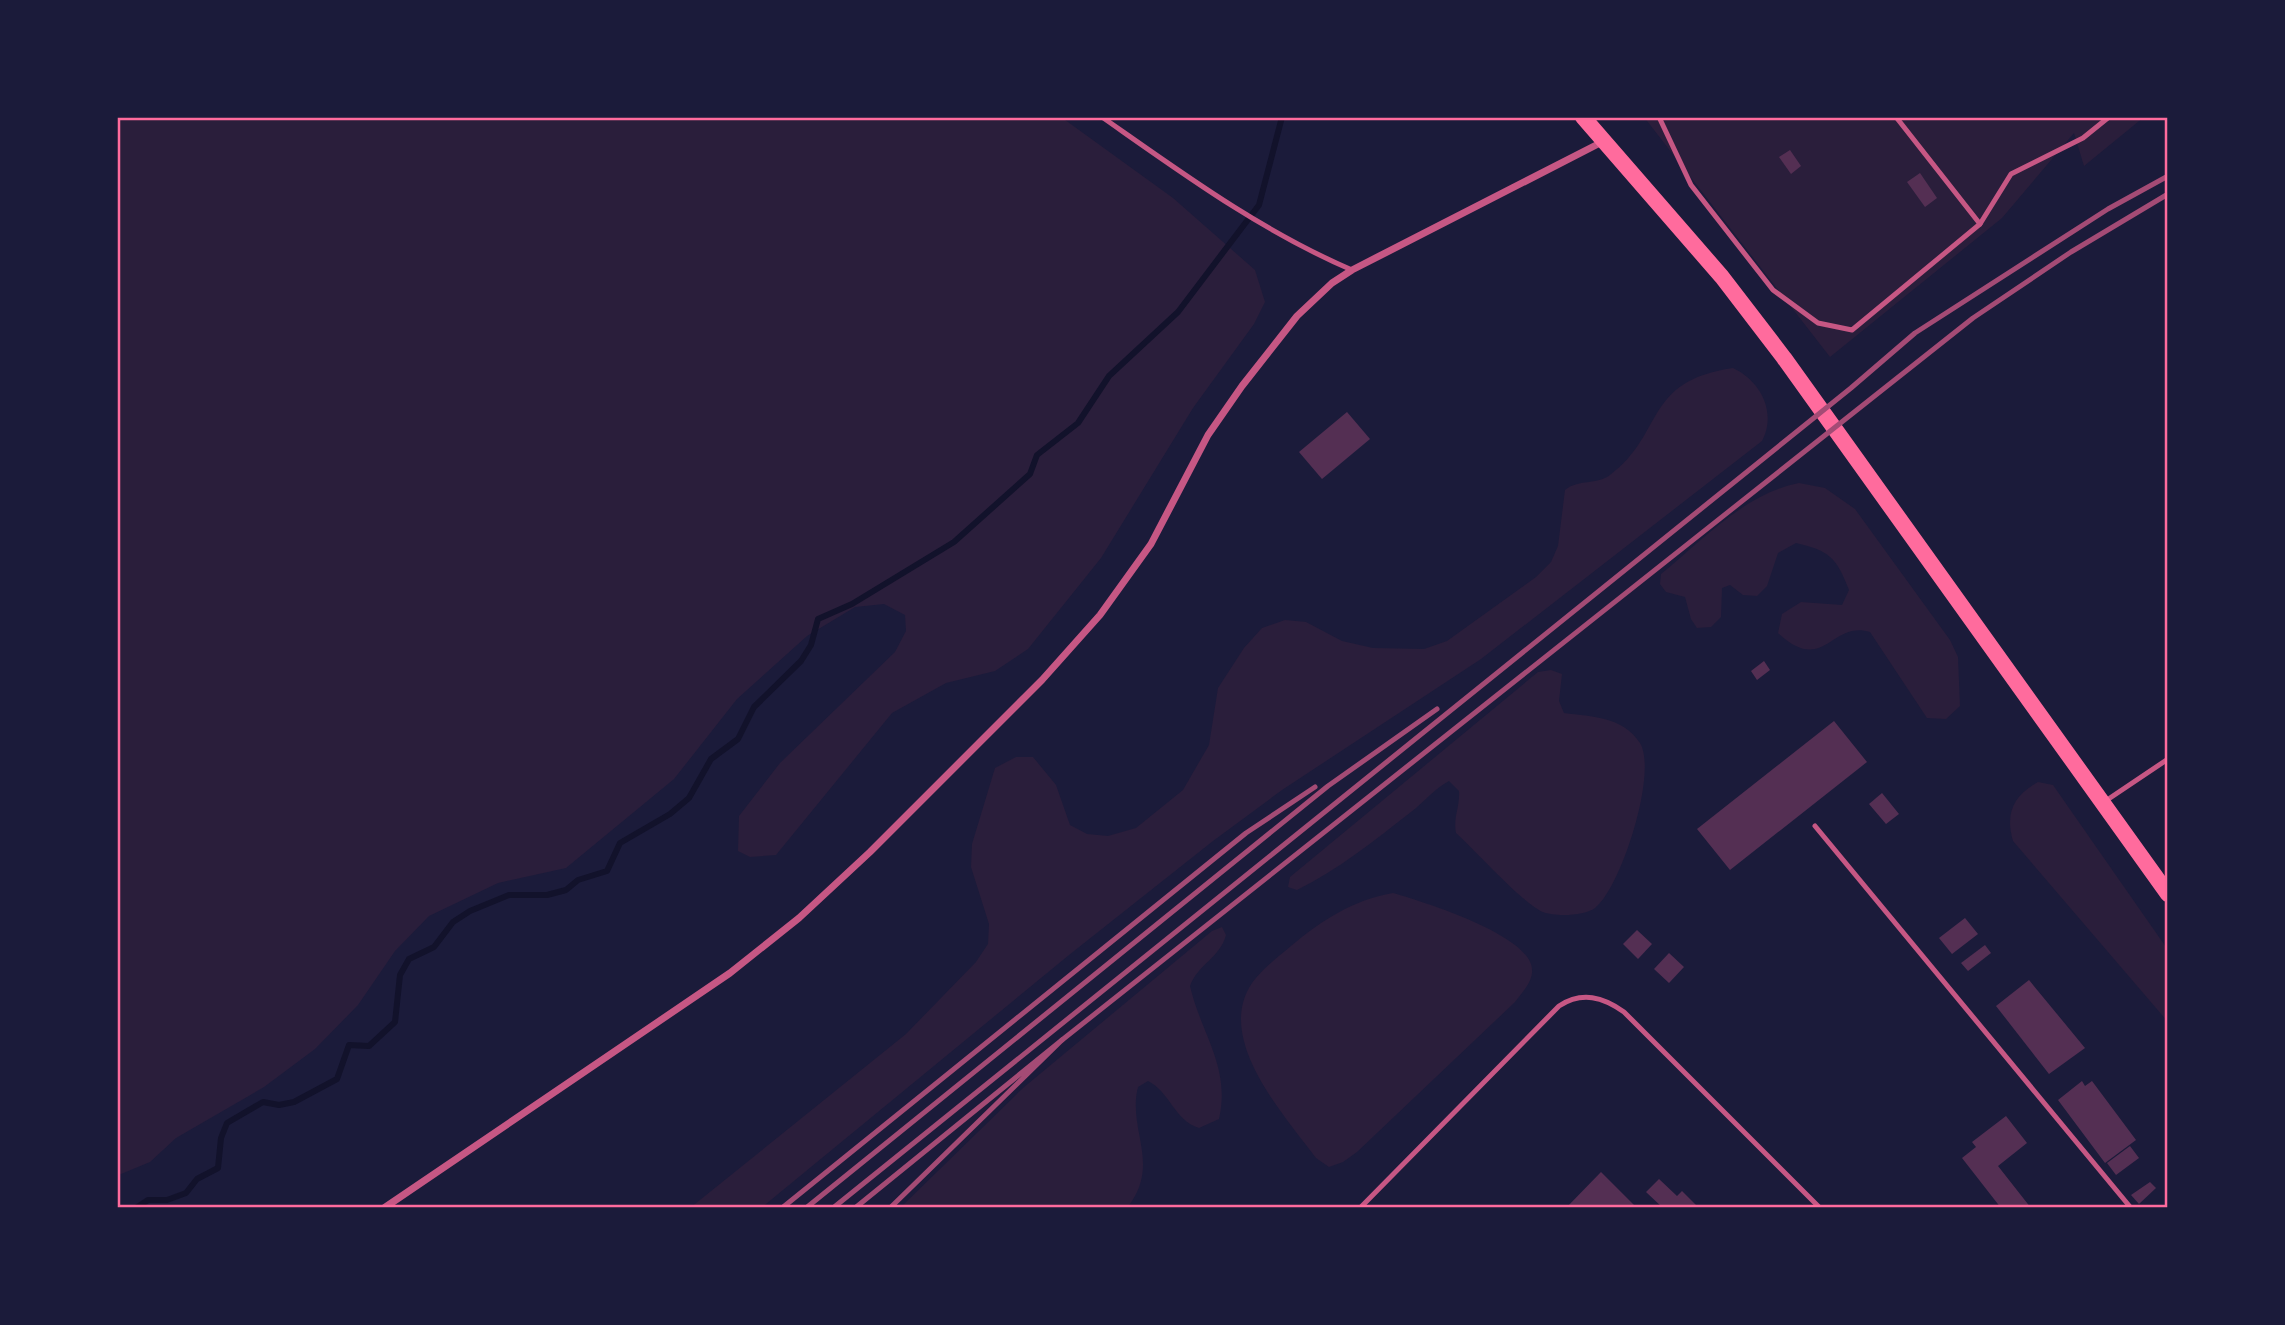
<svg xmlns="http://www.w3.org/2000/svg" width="2285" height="1325" viewBox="0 0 2285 1325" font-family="'PT Sans Narrow',sans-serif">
	<rect width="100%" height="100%" fill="#1b1b3a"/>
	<g fill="#2a1e3b">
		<polygon points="117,117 1061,117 1173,198 1255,270 1265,302 1254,324 1193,408 1101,558 1028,649 995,671 946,683 892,713 776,855 750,857 738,851 739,816 780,763 895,652 906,631 905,615 884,604 855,607 807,636 737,699 674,779 566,868 498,883 429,916 395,951 358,1005 315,1049 264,1087 176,1138 150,1162 121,1174 117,1173"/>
		<polygon points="1644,117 2144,117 2084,166 2074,133 2002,218 1830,357"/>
		<path d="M 1733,368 C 1761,381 1777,413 1762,441 L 1481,659 L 1282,790 L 1213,841 L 1069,955 L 761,1208 L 690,1208 L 906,1034 L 976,962 L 988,944 L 989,924 L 971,867 L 972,844 L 995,768 L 1016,757 L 1033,757 L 1056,785 L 1070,825 L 1087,834 L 1108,836 L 1136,828 L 1183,790 L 1209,745 L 1218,688 L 1244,648 L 1262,628 L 1285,620 L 1306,622 L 1342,641 L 1373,648 L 1424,649 L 1447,641 L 1536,577 L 1551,562 L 1558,546 L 1565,490 C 1578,479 1597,485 1610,475 C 1665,434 1643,381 1733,368 Z"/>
		<path d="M 1799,483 L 1825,488 L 1855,509 L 1950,640 L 1958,657 L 1960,706 L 1946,719 L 1927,718 L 1870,632 C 1831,620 1824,676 1778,633 L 1782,614 L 1801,602 L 1842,605 L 1849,590 C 1836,557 1830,551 1796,543 L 1778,553 L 1767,586 L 1757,596 L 1743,595 L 1730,585 L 1722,588 L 1721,617 L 1711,627 L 1697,628 L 1691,619 L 1685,597 L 1666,592 L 1660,584 L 1661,574 C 1703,540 1744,494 1799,483 Z"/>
		<path d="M 1551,670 L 1562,674 L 1559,701 L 1564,713 C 1593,717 1622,716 1640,743 C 1658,772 1621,888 1595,908 C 1585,916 1555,917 1543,912 C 1522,903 1475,850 1456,833 C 1453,817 1460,807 1459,791 L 1449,781 C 1434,789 1424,802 1411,812 C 1375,840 1338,870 1297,890 L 1288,887 L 1290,877 L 1538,672 Z"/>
		<path d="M 2038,782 L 2053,785 L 2168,950 L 2168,1022 L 2013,841 C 2005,814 2013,796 2038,782 Z"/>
		<path d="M 1393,893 C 1424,902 1520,932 1531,964 C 1536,979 1523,991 1515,1002 L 1357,1152 L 1343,1162 L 1329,1167 L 1316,1158 C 1285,1116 1218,1043 1249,988 C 1258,972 1277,958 1291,946 C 1322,920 1353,900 1393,893 Z"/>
		<path d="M 1222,927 L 1226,935 C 1220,958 1198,964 1190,986 C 1201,1034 1231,1067 1219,1119 L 1199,1128 C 1174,1120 1170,1092 1148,1081 L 1138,1087 C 1127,1130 1162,1164 1127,1208 L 900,1208 L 1023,1088 L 1212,931 Z"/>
	</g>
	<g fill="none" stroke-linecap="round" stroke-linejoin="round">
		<polyline stroke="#12122b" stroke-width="6" points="136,1208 148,1200 167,1200 186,1193 197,1179 218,1168 221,1138 227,1123 263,1102 279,1105 294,1102 337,1079 349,1045 369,1046 395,1022 400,975 409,959 434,947 453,922 470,911 509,895 547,895 566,890 578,880 607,871 620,843 670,814 689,798 711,759 738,739 754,707 801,661 811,645 818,619 852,604 954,542 1030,474 1037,455 1078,423 1109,376 1178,312 1259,205 1282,117"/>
	</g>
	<g fill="#542f53">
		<polygon points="1790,150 1801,166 1791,174 1779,157"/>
		<polygon points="1920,173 1937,198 1925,207 1907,182"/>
		<polygon points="1347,412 1370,439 1322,479 1299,452"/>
		<polygon points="1764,661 1770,670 1757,680 1751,671"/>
		<polygon points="1834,721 1867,762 1730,870 1697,829"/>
		<polygon points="1882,793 1899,814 1886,824 1869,804"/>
		<polygon points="1965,918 1978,934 1952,954 1939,938"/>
		<polygon points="1637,930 1652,944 1638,959 1623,944"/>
		<polygon points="1985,945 1991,953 1968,971 1961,963"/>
		<polygon points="1669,953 1684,967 1669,983 1654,969"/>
		<polygon points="2029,980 2085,1048 2049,1074 1996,1006"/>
		<polygon points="2082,1081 2085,1086 2092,1081 2136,1140 2105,1163 2058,1100"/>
		<polygon points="2006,1116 2027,1143 1998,1166 2031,1208 2001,1208 1962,1158 1976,1147 1972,1142"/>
		<polygon points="2130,1146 2139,1158 2116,1175 2107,1163"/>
		<polygon points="1601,1172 1637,1208 1566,1208"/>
		<polygon points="1659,1179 1677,1196 1682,1191 1699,1208 1663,1208 1646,1192"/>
		<polygon points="2150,1182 2156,1188 2139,1204 2131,1195"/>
	</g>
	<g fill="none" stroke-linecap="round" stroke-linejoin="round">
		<g stroke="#c65784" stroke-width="5">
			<path d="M 1102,117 C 1182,173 1261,231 1352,270"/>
			<polyline points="1659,117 1691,185 1773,290 1818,323 1852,330 1980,224 2011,174 2083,138 2109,117"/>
			<polyline points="1896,117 1980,224"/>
			<polyline points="2104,802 2168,759"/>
			<polyline points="1815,826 2131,1208"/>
			<path d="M 1360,1208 L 1559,1006 C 1582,991 1603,997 1624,1012 L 1820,1208"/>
		</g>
		<polyline stroke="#c65784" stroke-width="7" points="384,1208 730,973 799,918 870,852 1042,680 1100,615 1151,544 1208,435 1242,386 1297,316 1332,283 1352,270 1604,141"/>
		<polyline stroke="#ff6b9d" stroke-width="16" points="1583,117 1722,277 1784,358 2168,894"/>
		<g stroke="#a44b75" stroke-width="5">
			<polyline points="1062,1040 1973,318 2071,252 2168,194"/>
			<polyline points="782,1208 1246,833 1315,787"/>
			<polyline points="806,1208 1328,786 1437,709"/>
			<polyline points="833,1208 1851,388 1915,333 2108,209 2168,176"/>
			<polyline points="855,1208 1062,1040 890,1208"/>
		</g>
	</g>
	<rect width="2285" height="1325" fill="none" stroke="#1b1b3a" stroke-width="238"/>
	<rect x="119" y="119" width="2047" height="1087" fill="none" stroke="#ff6b9d" stroke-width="2.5"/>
</svg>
